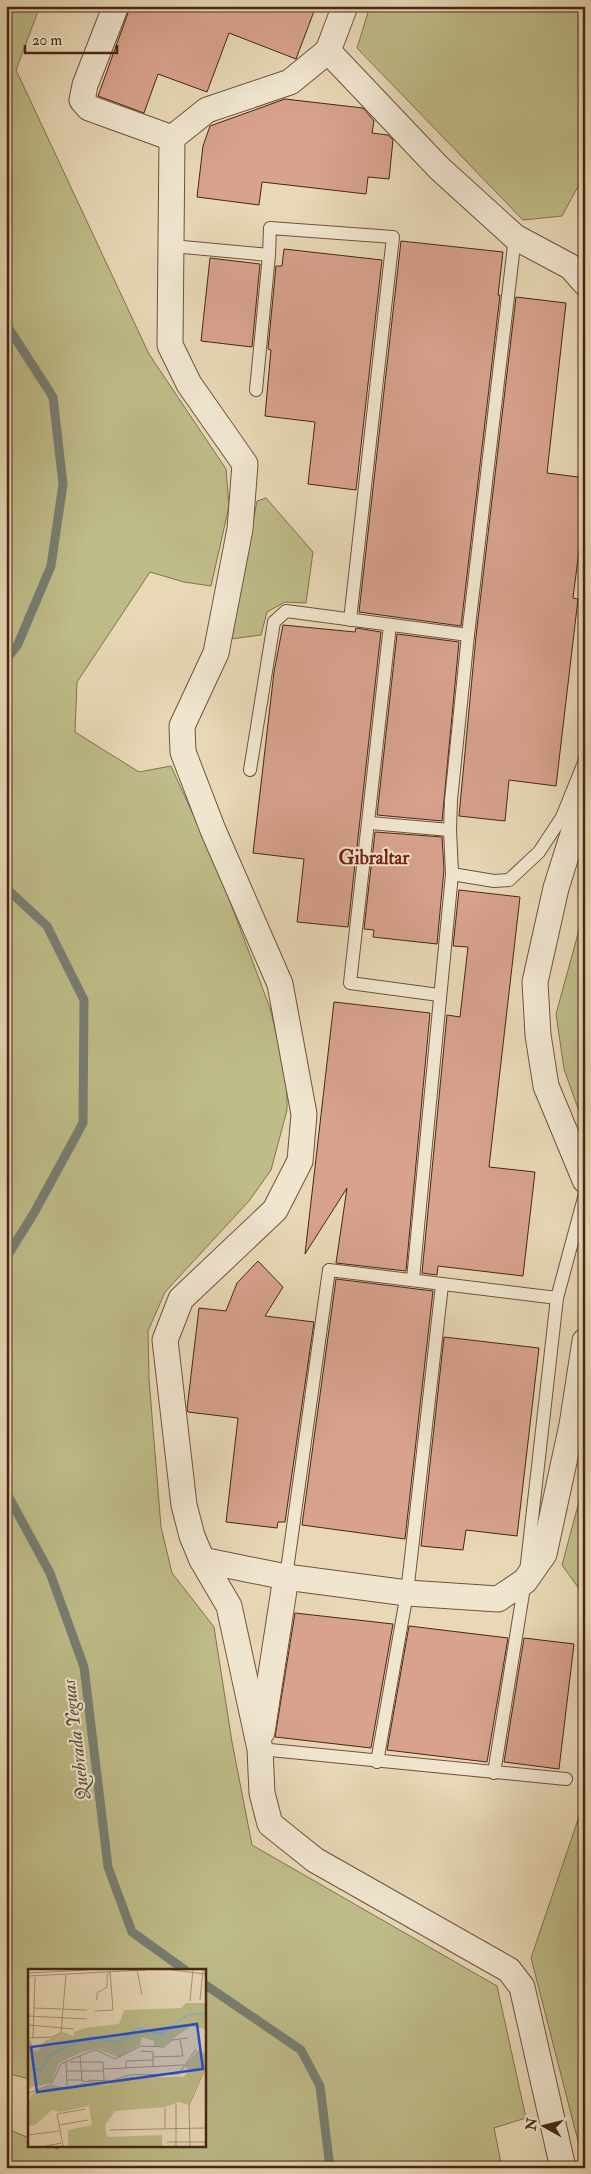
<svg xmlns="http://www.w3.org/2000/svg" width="591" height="2174" viewBox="0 0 591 2174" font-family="'IM FELL Double Pica',serif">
	<rect width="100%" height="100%" fill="#e8d8b6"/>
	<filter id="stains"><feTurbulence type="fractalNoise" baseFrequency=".004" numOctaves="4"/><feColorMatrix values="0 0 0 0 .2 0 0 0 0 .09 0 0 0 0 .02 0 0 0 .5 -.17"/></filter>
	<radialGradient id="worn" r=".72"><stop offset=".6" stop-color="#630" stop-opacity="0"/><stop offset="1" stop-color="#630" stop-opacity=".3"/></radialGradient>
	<g fill="#bebc88" stroke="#83714e">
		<polygon points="6,6 40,6 16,70 149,354 226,469 229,506 211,586 184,582 150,572 77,682 75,732 139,772 171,766 217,867 270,1008 287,1076 287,1110 271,1170 249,1201 165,1292 148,1331 149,1379 161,1527 172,1573 214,1627 232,1742 252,1845 497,1986 526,2118 494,2128 502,2168 6,2168 6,2151 10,2130 29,2138 29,2145 48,2145 58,2149 59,2145 204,2145 204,1970 29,1970 29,2079 10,2074 6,1991"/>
		<polygon points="370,6 585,6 585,182 581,181 562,216 523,220 357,48"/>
		<polygon points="266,498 313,552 306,603 285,602 267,612 261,635 231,639 257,501"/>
		<polygon points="585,908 585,1128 564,1069 556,1014"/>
		<polygon points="585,1479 585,1597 562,1565"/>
		<polygon points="585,1799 585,2168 531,1958"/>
	</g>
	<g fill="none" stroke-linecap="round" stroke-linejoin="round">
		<g stroke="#777e72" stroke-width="9">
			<polyline points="6,324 53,397 63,484 51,566 18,644 6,660"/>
			<polyline points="6,888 47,926 84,1000 83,1123 34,1213 6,1258"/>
			<polyline points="6,1492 50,1573 84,1667 108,1867 132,1932 185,1970"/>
			<polyline points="204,1984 301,2050 320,2086 330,2168"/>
		</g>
	</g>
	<g fill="#d8a28e" stroke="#482613">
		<polygon points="129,6 316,6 296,59 229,33 207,92 158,74 144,113 98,96 128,13"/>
		<polygon points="285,99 363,108 374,121 372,133 388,135 393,140 389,179 368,177 366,194 262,182 259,205 197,197 203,146 210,126"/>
		<polygon points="401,241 503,252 498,295 500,295 461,626 359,612"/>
		<polygon points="284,249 382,260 356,490 308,484 315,422 265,416 271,350 268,349 276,266 282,266"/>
		<polygon points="210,258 260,264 252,347 201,341"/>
		<polygon points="516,297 566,303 547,473 585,478 585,503 573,598 578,599 556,786 509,780 505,821 459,816 476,636"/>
		<polygon points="283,625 355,632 356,628 381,632 348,927 297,922 304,859 253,853 274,672"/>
		<polygon points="397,634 459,642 442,821 377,815"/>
		<polygon points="375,832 442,837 444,869 437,944 373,937 374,930 364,929"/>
		<polygon points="459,890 520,897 489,1167 535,1172 523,1276 438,1266 437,1275 422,1273 447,1015 460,1017 468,947 453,946"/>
		<polygon points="334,1002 430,1013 406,1271 336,1263 347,1188 305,1254"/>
		<polygon points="258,1261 283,1287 265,1316 314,1322 285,1522 278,1522 277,1528 226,1522 238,1418 188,1412 187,1409 199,1308 226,1311 237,1283"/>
		<polygon points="336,1279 433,1291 405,1539 302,1525"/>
		<polygon points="444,1337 539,1348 517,1536 466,1530 463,1550 421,1546"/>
		<polygon points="295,1613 393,1624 371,1748 275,1737"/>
		<polygon points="409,1626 508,1638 487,1762 387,1750"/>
		<polygon points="524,1638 574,1644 559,1769 504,1762"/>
	</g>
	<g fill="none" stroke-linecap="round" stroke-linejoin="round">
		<g stroke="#70523c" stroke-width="14">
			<g id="lane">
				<polyline points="172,246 269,255 270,228 393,237 350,620"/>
				<polyline points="256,390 269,255"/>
				<polyline points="390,625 350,983 439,995"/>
				<polyline points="250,770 274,622 286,611 468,635"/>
				<polyline points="370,823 450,830"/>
				<polyline points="452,874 494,881 509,880 539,852 562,817 585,760"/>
				<polyline points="413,1279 452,874 450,830 451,800 468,635 515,237"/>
				<polyline points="286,1577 329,1270 557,1298"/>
				<polyline points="260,1749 566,1779"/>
				<polyline points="377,1762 407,1593 442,1285"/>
				<polyline points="494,1773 525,1581 557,1298 585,1194"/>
			</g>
		</g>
		<g stroke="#70523c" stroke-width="27">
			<g id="street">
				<polyline points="115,8 85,85 82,100 89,108 172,138"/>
				<polyline points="328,51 439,168 515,237 571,267 585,283"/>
				<polyline points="328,51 345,6"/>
				<polyline points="172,138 170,345 189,384 245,464 240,529 216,653 182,726 183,752 213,830 280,984 304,1114 300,1161 275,1210 181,1299 165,1340 184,1505 192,1536 202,1560 229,1606 260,1749 262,1793 270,1824 315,1860 509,1970 522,1987 563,2168"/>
				<polyline points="172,138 207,110 290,82 328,51"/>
				<polyline points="585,796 556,888 535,982 538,1035 546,1086 585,1180"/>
				<polyline points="202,1560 286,1577 407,1593 498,1599 525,1581 544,1554 572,1425 585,1341"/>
				<polyline points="262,1732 286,1577"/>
			</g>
		</g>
		<use href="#lane" stroke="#f0e6d0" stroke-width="12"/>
		<use href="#street" stroke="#f0e6d0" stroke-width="25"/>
	</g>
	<g text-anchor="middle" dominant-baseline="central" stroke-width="4" stroke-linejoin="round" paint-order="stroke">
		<g font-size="19" font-weight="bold" fill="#7a1f14" stroke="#f0e6d0">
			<text x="374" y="858">Gibraltar</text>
		</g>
		<g font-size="19" font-style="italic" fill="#5c4b3a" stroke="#f0e6d0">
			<text transform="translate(76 1740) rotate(-97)">Quebrada Yeguas</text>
		</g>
	</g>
	<g transform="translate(28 1969)">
		<rect width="178" height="178" fill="#e8d8b6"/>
		<path d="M 158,34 L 177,34 L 177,60 L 163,57 L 135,77 L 126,77 L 126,72 L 114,68 L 112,76 L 90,88 L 69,80 L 54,83 L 31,94 L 23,114 L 0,119 L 0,72 L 3,72 L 6,82 L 10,82 L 17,72 L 35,63 L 46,67 L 46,63 L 57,59 L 91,55 L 96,41 L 153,39 ZM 169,82 L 177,84 L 177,98 L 160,136 L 151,133 L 137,138 L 87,142 L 77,156 L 79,168 L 134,166 L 134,177 L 40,177 L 40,161 L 64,156 L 61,137 L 33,143 L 24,141 L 7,156 L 0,157 L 0,134 L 4,125 L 25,116 L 39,119 L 55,114 L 79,116 L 97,108 L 156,108 L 161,101 L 157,97 Z" fill="#bebc88"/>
		<path fill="none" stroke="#97b9b1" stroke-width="2.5" d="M 0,101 L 13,101 L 23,85 L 63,67 L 84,73 L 93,72 L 108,59 L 132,65 L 160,46 L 177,44"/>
		<path fill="none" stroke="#a89175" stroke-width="1" d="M 109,1 L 114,26M 144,1 L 177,5M 0,4 L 59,1M 0,7 L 118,1M 69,31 L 69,24 L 79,18 L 79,6 L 82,4M 172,31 L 175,1M 162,32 L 165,1M 6,39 L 59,41M 67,42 L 85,41 L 82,2M 0,47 L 59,50M 0,56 L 46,60M 0,69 L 24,68 L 33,64 L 38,5M 5,69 L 7,8M 113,82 L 125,83 L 125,97M 52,87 L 54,112 L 78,114 L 100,106 L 151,105 L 168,80M 125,88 L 155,87 L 152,71M 38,93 L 39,117M 42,93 L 75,93 L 76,111M 98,99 L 98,92 L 125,91M 76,100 L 156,96M 38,102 L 75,102M 39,111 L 55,111M 60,111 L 82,112M 1,124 L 23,116 L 33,95 L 56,85 L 68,81 L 87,90 L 113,77 L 136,78 L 144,71 L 160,69M 148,135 L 148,177M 31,156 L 60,151M 137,159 L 137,139M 82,161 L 177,159M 0,166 L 31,162M 139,173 L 177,173M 18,177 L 33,174M 35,177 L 29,145 L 58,140M 162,177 L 161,136 L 177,100"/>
		<path fill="#1d4ed8" fill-opacity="0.15" stroke="#1d4ed8" stroke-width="2.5" d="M 169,55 L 175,100 L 9,123 L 3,78 Z"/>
		<rect width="178" height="178" fill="none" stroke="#482613" stroke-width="2.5"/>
	</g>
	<rect width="591" height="2174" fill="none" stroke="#e8d8b6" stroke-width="25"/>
	<rect x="8" y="8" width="576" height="2159" fill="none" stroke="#482613" stroke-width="2.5"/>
	<rect x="12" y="12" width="566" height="2149" fill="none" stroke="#482613"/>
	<g transform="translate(544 2126) rotate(278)" stroke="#f0e6d0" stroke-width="4" paint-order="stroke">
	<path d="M0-4L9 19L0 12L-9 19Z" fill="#482613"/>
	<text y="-8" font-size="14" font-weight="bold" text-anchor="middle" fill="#482613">N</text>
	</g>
	<path d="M25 45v8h92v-8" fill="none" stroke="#482613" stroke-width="2.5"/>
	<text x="32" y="45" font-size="15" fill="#482613" stroke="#f0e6d0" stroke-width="4" paint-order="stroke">20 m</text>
	<rect width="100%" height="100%" filter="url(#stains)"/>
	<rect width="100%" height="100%" fill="url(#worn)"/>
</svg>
